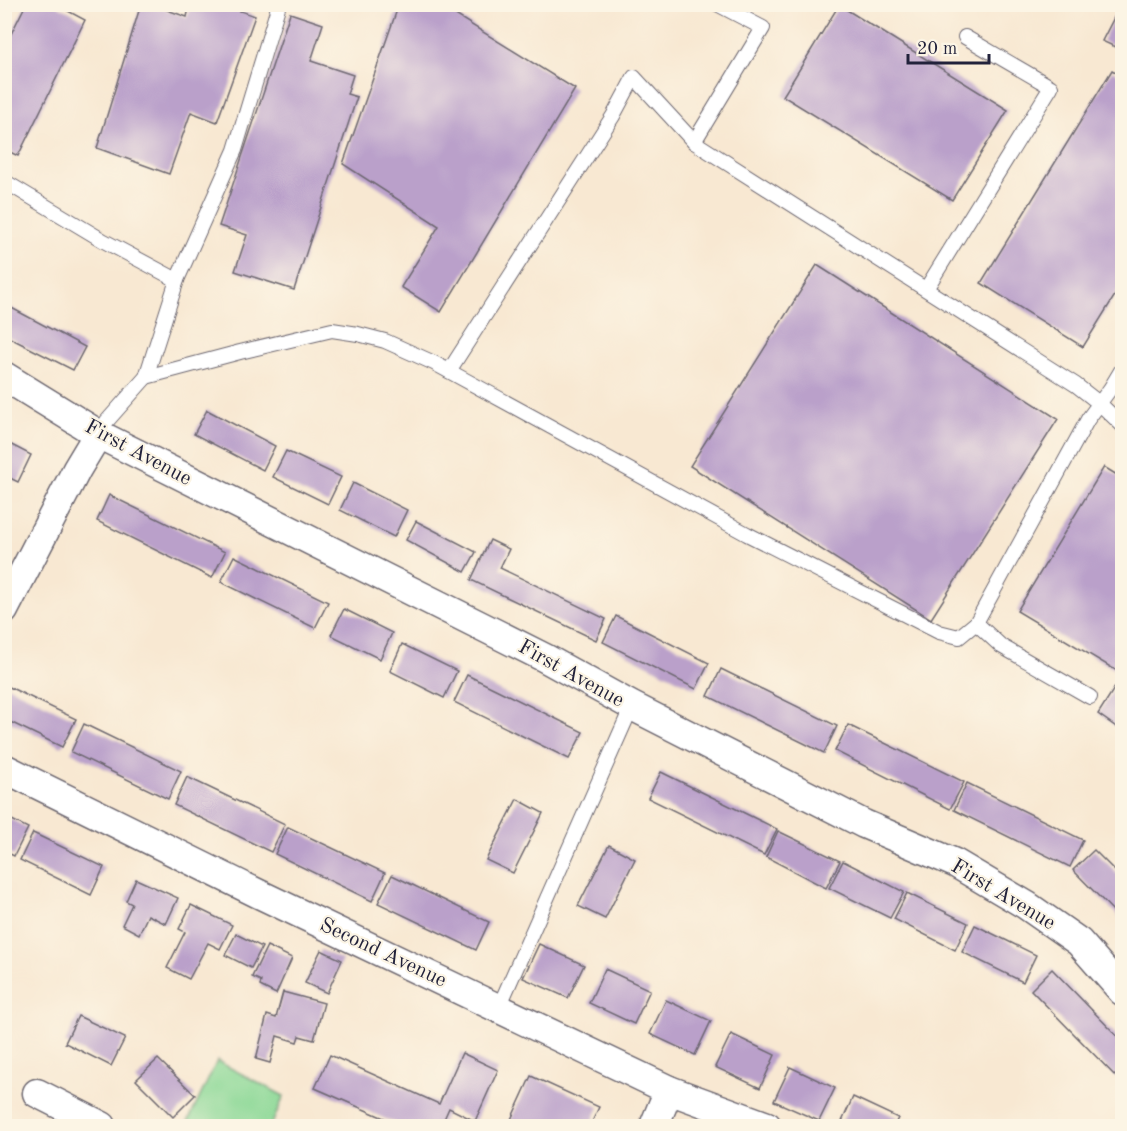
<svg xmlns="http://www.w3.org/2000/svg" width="1127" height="1131" viewBox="0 0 1127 1131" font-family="'Old Standard TT',serif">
	<rect width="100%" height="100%" fill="#fcf5e5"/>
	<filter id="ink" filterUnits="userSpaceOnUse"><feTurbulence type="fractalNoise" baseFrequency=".0167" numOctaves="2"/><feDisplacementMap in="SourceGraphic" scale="12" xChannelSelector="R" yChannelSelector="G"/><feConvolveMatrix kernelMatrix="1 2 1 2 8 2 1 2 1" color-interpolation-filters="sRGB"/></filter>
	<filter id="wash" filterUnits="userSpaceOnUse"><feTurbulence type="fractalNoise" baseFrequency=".008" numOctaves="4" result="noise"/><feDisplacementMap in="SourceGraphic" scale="24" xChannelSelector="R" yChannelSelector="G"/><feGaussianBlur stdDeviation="1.35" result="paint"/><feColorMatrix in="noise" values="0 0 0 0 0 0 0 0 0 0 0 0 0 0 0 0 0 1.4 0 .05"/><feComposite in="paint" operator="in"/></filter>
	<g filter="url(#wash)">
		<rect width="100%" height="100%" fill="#f8e8d2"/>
		<polygon fill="#8bd896" stroke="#567d68" stroke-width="1.5" points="217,1061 284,1096 272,1124 275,1126 186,1126"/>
		<g id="blocks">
			<g fill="#baa0ca">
				<polygon points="26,4 55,4 85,20 18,156 4,149 4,48"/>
				<polygon points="141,4 150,4 187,17 190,4 220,4 255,16 217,122 191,112 169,174 97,148"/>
				<polygon points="399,4 438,4 575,89 441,312 401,287 439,226 343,164"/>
				<polygon points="1121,4 1122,4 1122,50 1102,41"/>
				<polygon points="839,5 1008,110 952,200 783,96"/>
				<polygon points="290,13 323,24 311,61 353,75 347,94 357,97 294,290 235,271 247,235 219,226"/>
				<polygon points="1112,70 1122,76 1122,284 1083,347 981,283"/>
				<polygon points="817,265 1058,419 931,619 690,466"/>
				<polygon points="4,304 85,347 73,370 4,335"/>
				<polygon points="207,410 275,446 263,470 194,434"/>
				<polygon points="4,441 31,455 18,482 4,475"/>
				<polygon points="286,451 341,477 328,504 273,477"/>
				<polygon points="1104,467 1122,478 1122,674 1017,611"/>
				<polygon points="353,483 407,510 394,537 340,510"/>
				<polygon points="109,495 225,552 212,578 97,521"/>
				<polygon points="416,521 476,552 465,572 406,540"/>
				<polygon points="490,540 509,549 500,568 606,619 596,640 471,580"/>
				<polygon points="234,556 328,602 315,628 221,582"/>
				<polygon points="344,609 392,633 380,659 331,635"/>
				<polygon points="616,616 709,663 696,689 603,642"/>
				<polygon points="402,644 457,671 444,698 390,671"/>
				<polygon points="721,669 837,726 824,753 708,696"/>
				<polygon points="467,675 583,732 569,759 454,702"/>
				<polygon points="1122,676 1122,731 1098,714"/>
				<polygon points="5,685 76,719 62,747 4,719"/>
				<polygon points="84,724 181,771 168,799 71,752"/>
				<polygon points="848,725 964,782 950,809 835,751"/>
				<polygon points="661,772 777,829 764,855 648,798"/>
				<polygon points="187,777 285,824 271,852 174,805"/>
				<polygon points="967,783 1083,840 1070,867 954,810"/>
				<polygon points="517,799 543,813 513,873 486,860"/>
				<polygon points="4,816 28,828 14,856 4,851"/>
				<polygon points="288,827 385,873 372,901 275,854"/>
				<polygon points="778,831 840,861 826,888 766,857"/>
				<polygon points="33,833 104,867 91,895 20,860"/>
				<polygon points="609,845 635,859 605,919 578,906"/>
				<polygon points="1094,850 1122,878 1122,920 1073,870"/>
				<polygon points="843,861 904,892 890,918 829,888"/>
				<polygon points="392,875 489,922 476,950 378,903"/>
				<polygon points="136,879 178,898 166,924 148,915 139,934 122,925 132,904 126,901"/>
				<polygon points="907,893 968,923 955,950 894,919"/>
				<polygon points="191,905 232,925 220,949 208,943 189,979 167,968 185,932 179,929"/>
				<polygon points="975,925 1036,955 1023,982 962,952"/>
				<polygon points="236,934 262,947 251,968 225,955"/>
				<polygon points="539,944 584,965 568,998 523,978"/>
				<polygon points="267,946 292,958 276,994 260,986 261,981 252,977"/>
				<polygon points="321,950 342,960 327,993 305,983"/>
				<polygon points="605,969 650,990 634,1024 589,1003"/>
				<polygon points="1052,969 1122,1041 1122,1080 1121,1082 1031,990"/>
				<polygon points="283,992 324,1003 314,1040 299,1036 297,1042 277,1036 270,1063 256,1059 267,1015 276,1018"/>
				<polygon points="666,1000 711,1021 695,1055 650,1034"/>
				<polygon points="78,1016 125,1038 111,1066 65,1043"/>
				<polygon points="731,1034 775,1055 760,1088 715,1067"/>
				<polygon points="462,1053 498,1070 475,1121 449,1108 441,1126 402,1126 315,1088 330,1055 439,1104"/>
				<polygon points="158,1059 195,1095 173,1117 136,1080"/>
				<polygon points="790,1067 835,1088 819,1121 774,1101"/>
				<polygon points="531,1076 599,1107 590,1126 508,1126"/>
				<polygon points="853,1097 898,1118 894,1126 840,1126"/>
			</g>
		</g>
	</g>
	<g filter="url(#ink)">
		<use href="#blocks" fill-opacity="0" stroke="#6d6770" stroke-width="1.5"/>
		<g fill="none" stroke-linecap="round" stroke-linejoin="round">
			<g stroke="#6d6770" stroke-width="16">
				<g id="service">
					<polyline points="694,142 763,28 717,4"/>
					<polyline points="4,181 104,241 177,280"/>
					<polyline points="926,289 1051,87 965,37"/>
					<polyline points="449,371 613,116 634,77 694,142 1076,385 1099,403 1122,425"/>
					<polyline points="146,377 240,352 332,330 358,334 385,341 434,363 747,534 939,632 959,637 976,623 1088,419 1110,389 1122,369"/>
					<polyline points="98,434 107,421 146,377 177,280 235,150 279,4"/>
					<polyline points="976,623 1001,646 1090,697"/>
					<polyline points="499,1007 632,706"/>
				</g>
			</g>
			<g stroke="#6d6770" stroke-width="31">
				<g id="minor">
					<polyline points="4,376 98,434 545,658 632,706 864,824 955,863 1026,905 1079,942 1122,991"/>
					<polyline points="4,610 77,469 98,434"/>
					<polyline points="4,768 257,893 669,1090 767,1126"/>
					<polyline points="37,1093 102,1126"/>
					<polyline points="654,1126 669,1090"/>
				</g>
			</g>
			<use href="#service" stroke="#fff" stroke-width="14"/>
			<use href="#minor" stroke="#fff" stroke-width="28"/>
		</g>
	</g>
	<g text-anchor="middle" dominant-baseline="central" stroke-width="4.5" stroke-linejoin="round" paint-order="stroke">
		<g font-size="21" fill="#22223b" stroke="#fcf5e5">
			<text transform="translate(138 453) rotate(28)">First Avenue</text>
			<text transform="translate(571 674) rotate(29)">First Avenue</text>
			<text transform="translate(1003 895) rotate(31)">First Avenue</text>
			<text transform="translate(383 953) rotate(25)">Second Avenue</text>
		</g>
	</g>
	<rect width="1127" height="1131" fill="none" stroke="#fcf5e5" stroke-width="24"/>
	<path d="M908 54v9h81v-9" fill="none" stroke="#22223b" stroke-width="3"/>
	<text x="917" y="54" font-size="18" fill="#22223b" stroke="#fcf5e5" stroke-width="4.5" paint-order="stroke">20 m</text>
</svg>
